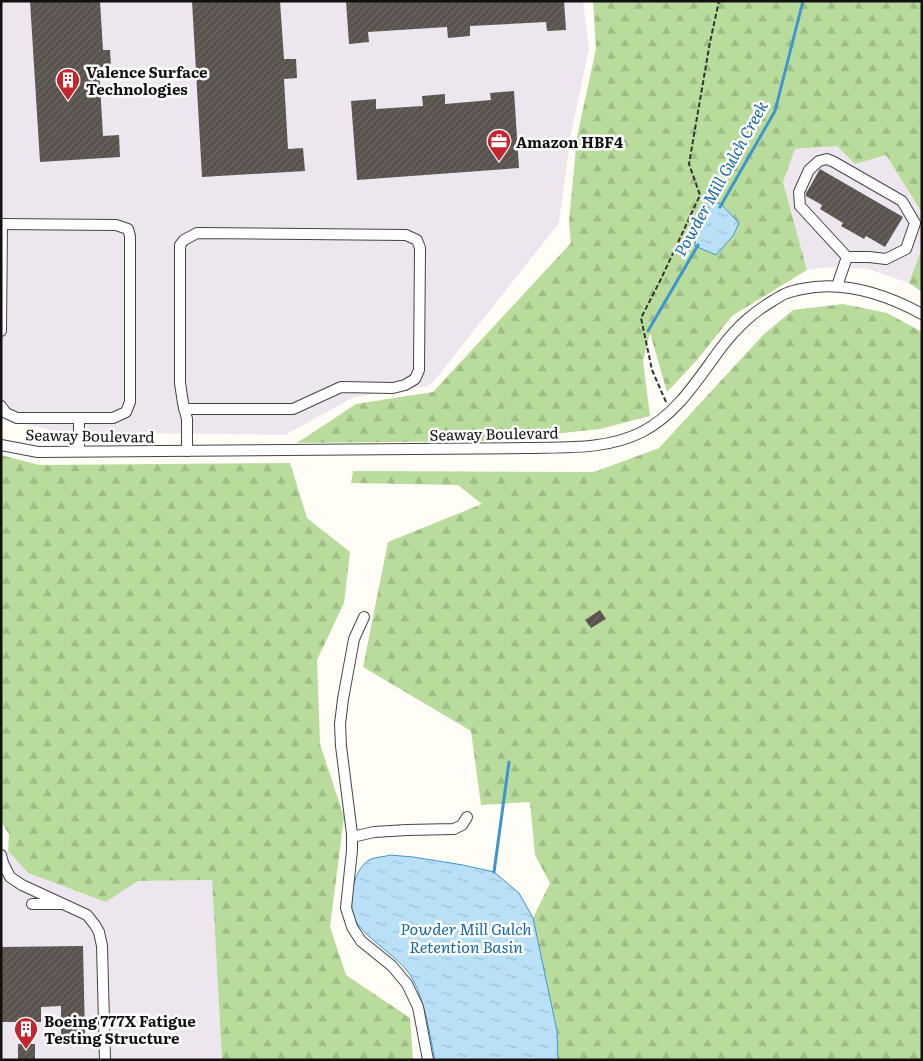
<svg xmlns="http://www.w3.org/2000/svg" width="923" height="1061" viewBox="0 0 923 1061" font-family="Literata,serif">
	<defs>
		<pattern id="forest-firs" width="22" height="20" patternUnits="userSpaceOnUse" patternTransform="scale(1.25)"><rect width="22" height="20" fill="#b9dc9c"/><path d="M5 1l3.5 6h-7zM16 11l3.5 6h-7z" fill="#9ebc85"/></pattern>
		<pattern id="water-ripples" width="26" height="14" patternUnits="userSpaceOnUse" patternTransform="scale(1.25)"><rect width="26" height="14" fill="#b9e0f7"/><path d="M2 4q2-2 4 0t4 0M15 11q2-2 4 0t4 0" fill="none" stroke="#9ebfd3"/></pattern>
		<pattern id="building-hatch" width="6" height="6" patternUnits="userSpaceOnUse" patternTransform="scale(1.25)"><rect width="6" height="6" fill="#5a524d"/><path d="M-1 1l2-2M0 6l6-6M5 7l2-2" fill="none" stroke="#6d6662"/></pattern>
	</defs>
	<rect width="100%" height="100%" fill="#fffdf5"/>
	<g fill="#eee6ef">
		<polygon points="1,1 583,1 589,49 571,134 559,223 434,381 428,386 354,397 285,435 57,432 1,417"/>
		<polygon points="837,146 855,164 886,155 922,213 922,248 909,283 868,269 831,267 807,270 783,182 795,149"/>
		<polygon points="1,849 8,851 28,873 106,902 138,881 212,880 222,1060 1,1060"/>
	</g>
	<g fill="url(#forest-firs)">
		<polygon points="593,1 922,1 922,213 886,155 855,164 837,146 795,149 783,182 807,270 732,316 697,360 667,392 650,333 643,361 650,416 600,429 486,441 297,443 356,404 433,392 571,243 569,222 577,137 596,49"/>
		<polygon points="922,248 922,292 909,283"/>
		<polygon points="843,304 887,313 922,332 922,1060 558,1060 557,1031 533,918 550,883 535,855 530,802 481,805 471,731 363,667 388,542 482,504 458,485 351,483 353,471 594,472 659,448 764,334 793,310"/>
		<polygon points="1,455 39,465 290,463 307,518 350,552 344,603 317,660 320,744 344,817 330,927 346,975 410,1018 413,1060 222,1060 212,880 138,881 106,902 28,873 8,851 9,834 1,822"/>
	</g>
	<g fill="url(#water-ripples)" stroke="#3f96cf">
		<polygon points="709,201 721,204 739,223 733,236 716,255 695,246 696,223"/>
		<path d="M 390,855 L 413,857 L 463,865 L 494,872 L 519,893 L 533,918 L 557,1031 L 558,1060 L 435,1060 C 429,1033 426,1003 412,978 C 399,954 353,934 350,907 C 350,899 352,891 354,884 C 356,875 362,863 371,859 C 376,857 384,857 390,855 Z"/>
	</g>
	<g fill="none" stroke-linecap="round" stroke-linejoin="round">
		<g stroke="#3f96cf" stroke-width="3">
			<polyline points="720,207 775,111 803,1"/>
			<polyline points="648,331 698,245"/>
			<polyline points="494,872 509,762"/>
		</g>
	</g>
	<g fill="url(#building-hatch)">
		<polygon points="30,1 100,1 103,50 110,50 111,66 99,67 103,136 119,135 120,157 40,162"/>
		<polygon points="192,1 280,1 284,59 296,59 297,78 284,79 288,149 303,148 305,171 202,177"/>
		<polygon points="346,1 564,1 566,30 547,31 546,22 470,26 470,36 448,38 447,27 368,32 369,42 349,44"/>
		<polygon points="514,91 519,168 357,180 351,101 376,99 376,109 423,106 422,96 445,94 445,104 491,100 490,93"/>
		<polygon points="820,169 903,217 885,247 866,236 864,239 841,226 843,223 820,209 822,205 806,196 806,193 809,188"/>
		<polygon points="600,610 606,619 591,628 585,620"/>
		<polygon points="83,946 85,1035 61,1035 61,1006 41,1007 41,1022 1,1022 1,947"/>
		<rect x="18" y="1044" width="17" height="16"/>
	</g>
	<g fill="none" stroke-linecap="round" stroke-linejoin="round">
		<g stroke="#444" stroke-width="12">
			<g id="minor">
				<polygon points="827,159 834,162 902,201 915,223 906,249 886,259 869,257 847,257 800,206 799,192 809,170 819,161"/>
				<polyline points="1,224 116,225 128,229 130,236 130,402 126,412 113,418 17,418 6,413 1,406"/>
				<polyline points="837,286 847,257"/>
				<polyline points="1,331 2,224"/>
				<polyline points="184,409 293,409 341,387 393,388 405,385 415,379 419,370 420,248 417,240 406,235 197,233 184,240 180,245 180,383 183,403 187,419 187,451"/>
				<polyline points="79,418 79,451"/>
				<path d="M 1,445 L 38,452 L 526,448 C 565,447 606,450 642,432 C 677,414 698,379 721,348 C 737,327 752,313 774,300 C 778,298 783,294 787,293 C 792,291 797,290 802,289 C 844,280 885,294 922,314"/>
				<polyline points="364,617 354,639 343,699 340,724 341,746 352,834 352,850 346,908 352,927 361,941 392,966 407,984 418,1007 428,1060"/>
				<polyline points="352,837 374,832 407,830 454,829 462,825 467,817"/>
				<polyline points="1,855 3,863 10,877 22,885 87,915 95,925 99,932 102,946 105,1060"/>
				<polyline points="32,904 61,904"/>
			</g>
		</g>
		<polyline stroke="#333" stroke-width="2" stroke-dasharray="5 2.5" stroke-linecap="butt" points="666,402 652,370 641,318 661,279 700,195 689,164 710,42 719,1"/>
		<use href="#minor" stroke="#fff" stroke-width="10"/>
	</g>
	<defs>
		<g id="building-pin" transform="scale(1.25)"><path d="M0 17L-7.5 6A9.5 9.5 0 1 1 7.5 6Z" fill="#c4262e" stroke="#fff"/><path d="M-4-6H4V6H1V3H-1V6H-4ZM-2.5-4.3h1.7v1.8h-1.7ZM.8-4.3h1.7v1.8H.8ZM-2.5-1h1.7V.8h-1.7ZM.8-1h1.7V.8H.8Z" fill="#fff"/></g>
		<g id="office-pin" transform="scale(1.25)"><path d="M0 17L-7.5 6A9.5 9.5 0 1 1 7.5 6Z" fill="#c4262e" stroke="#fff"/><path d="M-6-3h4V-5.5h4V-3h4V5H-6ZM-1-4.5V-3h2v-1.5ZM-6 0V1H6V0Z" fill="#fff"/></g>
	</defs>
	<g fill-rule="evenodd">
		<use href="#building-pin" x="68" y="80"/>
		<use href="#office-pin" x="499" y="141"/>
		<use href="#building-pin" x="26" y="1029"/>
	</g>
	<g text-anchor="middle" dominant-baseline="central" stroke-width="5" stroke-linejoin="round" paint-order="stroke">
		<g font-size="15" font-weight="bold" fill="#111" stroke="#fff" text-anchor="start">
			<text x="86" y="71">Valence Surface<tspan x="86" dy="17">Technologies</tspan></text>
			<text x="516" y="141">Amazon HBF4</text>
			<text x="44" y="1020">Boeing 777X Fatigue<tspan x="44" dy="17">Testing Structure</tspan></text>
		</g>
		<g font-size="15" fill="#111" stroke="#fff">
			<text transform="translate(494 433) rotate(-1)">Seaway Boulevard</text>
			<text transform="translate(90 435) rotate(1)">Seaway Boulevard</text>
		</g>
		<g font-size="16" font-style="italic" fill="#1768a6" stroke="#fff">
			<text transform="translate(720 178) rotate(-61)">Powder Mill Gulch Creek</text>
			<text x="466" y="928">Powder Mill Gulch<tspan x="466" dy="18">Retention Basin</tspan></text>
		</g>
	</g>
	<rect width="923" height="1061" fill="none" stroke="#111111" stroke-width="5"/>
</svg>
